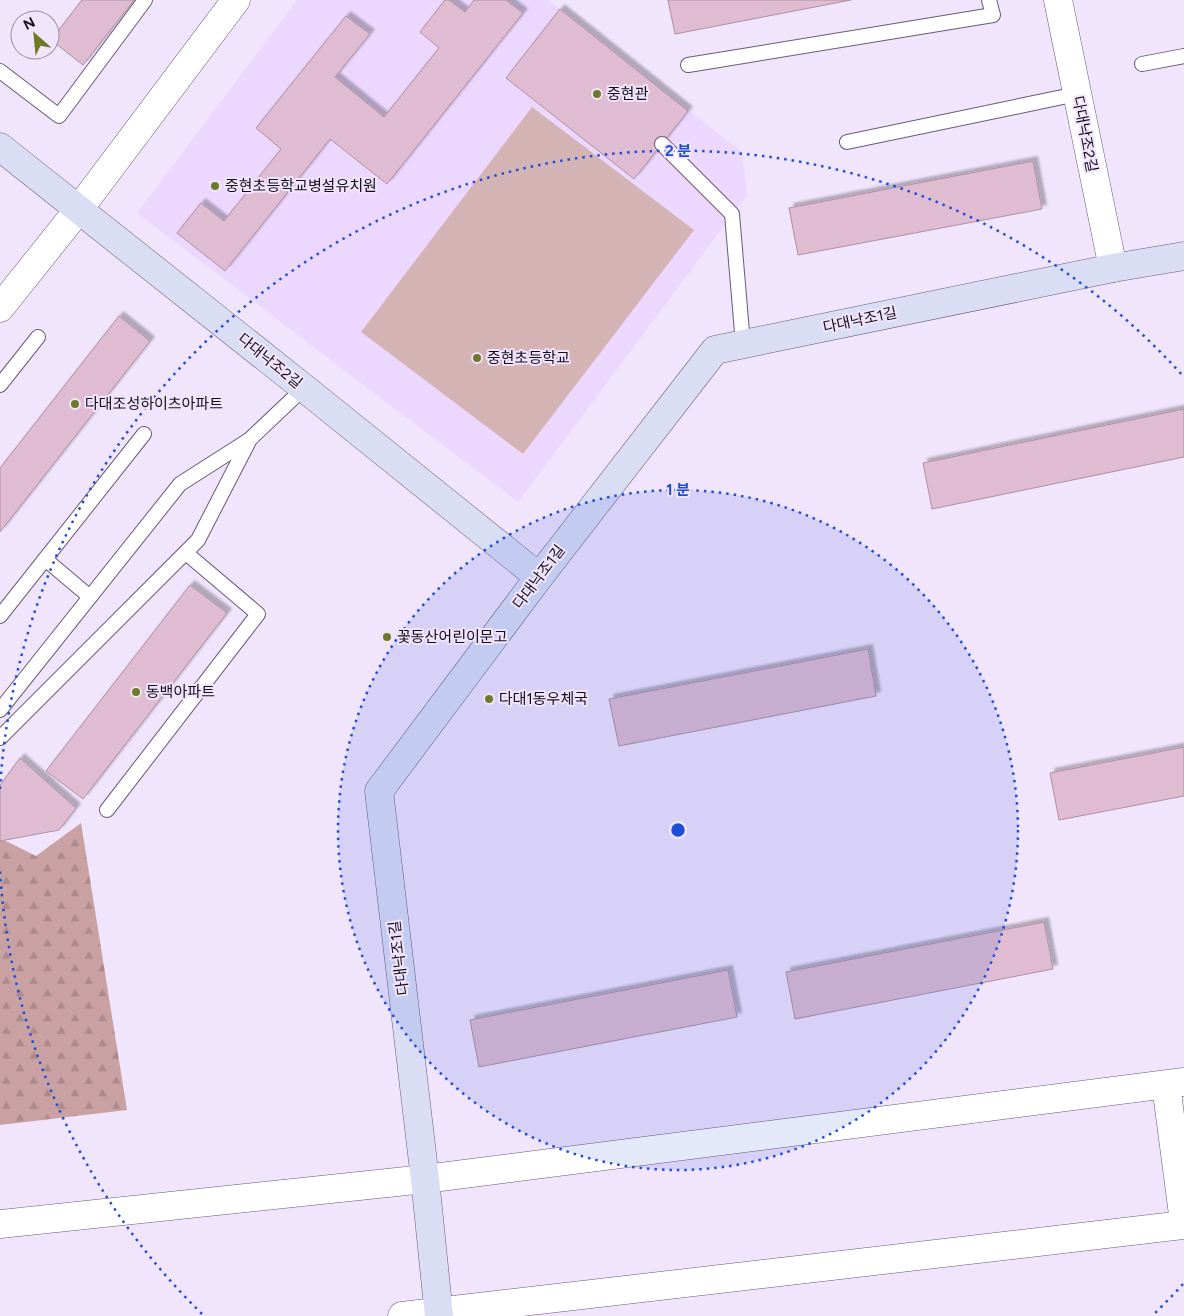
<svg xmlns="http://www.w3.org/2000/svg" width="1184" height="1316" viewBox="0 0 1184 1316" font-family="Figtree,'Noto Sans KR',sans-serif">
	<defs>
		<pattern id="forest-firs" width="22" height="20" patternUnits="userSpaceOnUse" patternTransform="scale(1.25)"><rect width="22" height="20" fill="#c9a1a2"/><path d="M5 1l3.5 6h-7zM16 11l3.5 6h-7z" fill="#ac898b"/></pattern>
		<filter id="shadow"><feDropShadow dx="4.5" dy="-4.5" stdDeviation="1" flood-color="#0004"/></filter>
	</defs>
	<rect width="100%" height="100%" fill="#f1e4fd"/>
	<polygon fill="#ecd8ff" points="297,0 548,0 742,152 747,195 518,502 137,213"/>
	<polygon fill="#d4b3b4" points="532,107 694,230 523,454 361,332"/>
	<polygon fill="url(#forest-firs)" points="81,823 127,1110 0,1125 0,838 36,856"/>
	<g fill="#dfbcd1" stroke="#af8fa2" filter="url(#shadow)">
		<polygon points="82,0 134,0 83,65 51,40"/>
		<polygon points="445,0 449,0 465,12 474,0 506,0 523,13 387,184 330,139 225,271 177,233 201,203 224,221 281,149 256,128 346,16 370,34 335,77 384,117 439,48 420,32"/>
		<polygon points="668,0 851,0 675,34"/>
		<polygon points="560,9 688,111 634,179 506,78"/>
		<polygon points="1033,161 1042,209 798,255 789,208"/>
		<polygon points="119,316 150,341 0,532 0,468"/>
		<polygon points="1184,409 1184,457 932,509 923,463"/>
		<polygon points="190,585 227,613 83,799 46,771"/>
		<polygon points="868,649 876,696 619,746 609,699"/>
		<polygon points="1184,747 1184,796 1059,820 1050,773"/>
		<polygon points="20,758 76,808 59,830 0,841 0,785"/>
		<polygon points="1044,922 1053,969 795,1019 786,972"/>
		<polygon points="728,970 737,1017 479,1067 470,1020"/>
	</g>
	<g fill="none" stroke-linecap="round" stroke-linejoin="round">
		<g stroke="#695b76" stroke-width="16">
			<g id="lane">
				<polyline points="1142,64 1184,56"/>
				<polyline points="688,65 993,15 989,0"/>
				<polyline points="0,71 59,116 145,0"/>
				<polyline points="847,142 1077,94"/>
				<polyline points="662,144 732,214 743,344"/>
				<polyline points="0,385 38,337"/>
				<polyline points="45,559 90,597"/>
				<polyline points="0,616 144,434"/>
				<polyline points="0,710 180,484 249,440 304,388"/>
				<polyline points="0,738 198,540 249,441"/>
				<polyline points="107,810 258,614 186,553"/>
			</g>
		</g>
		<g stroke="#695b76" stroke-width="29">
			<g id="street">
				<polyline points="1058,0 1113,268"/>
				<polyline points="0,308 79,209 236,0"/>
				<polyline points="1166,1085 1184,1222"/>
				<polyline points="0,1224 425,1179 1184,1082"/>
				<polyline points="402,1316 1184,1225"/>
			</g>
		</g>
		<g stroke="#695b76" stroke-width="29">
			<g id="secondary">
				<polyline points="0,147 304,388 539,577"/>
				<polyline points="439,1316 425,1179 379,791 539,577 715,350 1113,268 1184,256"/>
			</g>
		</g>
		<use href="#lane" stroke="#fff" stroke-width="14"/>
		<use href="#street" stroke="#fff" stroke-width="28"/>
		<use href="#secondary" stroke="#dadef4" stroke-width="28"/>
	</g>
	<circle cx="678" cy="830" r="340" fill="#1d4ed8" fill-opacity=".12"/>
	<g fill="none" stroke="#1d4ed8" stroke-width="2.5" stroke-dasharray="2.5 5">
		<circle cx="678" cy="830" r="340"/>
		<path d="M1183 1284A679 679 0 0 1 1154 1314M202 1314A679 679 0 0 1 0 871M0 789A679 679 0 0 1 1183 376"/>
	</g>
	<g fill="#6d7a26" stroke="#f1e4fd" stroke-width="2">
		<circle cx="597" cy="94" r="5"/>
		<circle cx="215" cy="186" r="5"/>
		<circle cx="477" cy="358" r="5"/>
		<circle cx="75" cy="404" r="5"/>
		<circle cx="387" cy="637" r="5"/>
		<circle cx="136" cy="692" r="5"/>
		<circle cx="489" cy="699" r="5"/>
	</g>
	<g text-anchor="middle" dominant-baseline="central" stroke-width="4" stroke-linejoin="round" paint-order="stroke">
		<g font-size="15" fill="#140e19" stroke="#f1e4fd" text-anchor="start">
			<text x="607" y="94">중현관</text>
			<text x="225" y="186">중현초등학교병설유치원</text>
			<text x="487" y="358">중현초등학교</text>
			<text x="85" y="404">다대조성하이츠아파트</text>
			<text x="397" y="637">꽃동산어린이문고</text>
			<text x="146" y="692">동백아파트</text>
			<text x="499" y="699">다대1동우체국</text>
		</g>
		<g font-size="15" fill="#140e19" stroke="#f1e4fd">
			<text transform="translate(1085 134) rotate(79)">다대낙조2길</text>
			<text transform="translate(860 320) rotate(-12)">다대낙조1길</text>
			<text transform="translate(270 361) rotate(39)">다대낙조2길</text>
			<text transform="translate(539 577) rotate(-53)">다대낙조1길</text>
			<text transform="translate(399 958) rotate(-97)">다대낙조1길</text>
		</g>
	</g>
	<circle cx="678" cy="830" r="8" fill="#1d4ed8" stroke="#f1e4fd" stroke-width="2.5"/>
	<g font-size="15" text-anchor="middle" font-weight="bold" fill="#1d4ed8" stroke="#f1e4fd" stroke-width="4" stroke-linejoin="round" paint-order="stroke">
		<text x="678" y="156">2 분</text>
		<text x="678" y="495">1 분</text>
	</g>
	<g transform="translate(35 35) rotate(333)"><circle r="24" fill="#f1e4fd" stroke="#998ea2"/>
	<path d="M0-4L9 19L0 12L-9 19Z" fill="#6d7a26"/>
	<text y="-8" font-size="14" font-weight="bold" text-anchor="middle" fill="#140e19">N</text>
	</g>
</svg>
